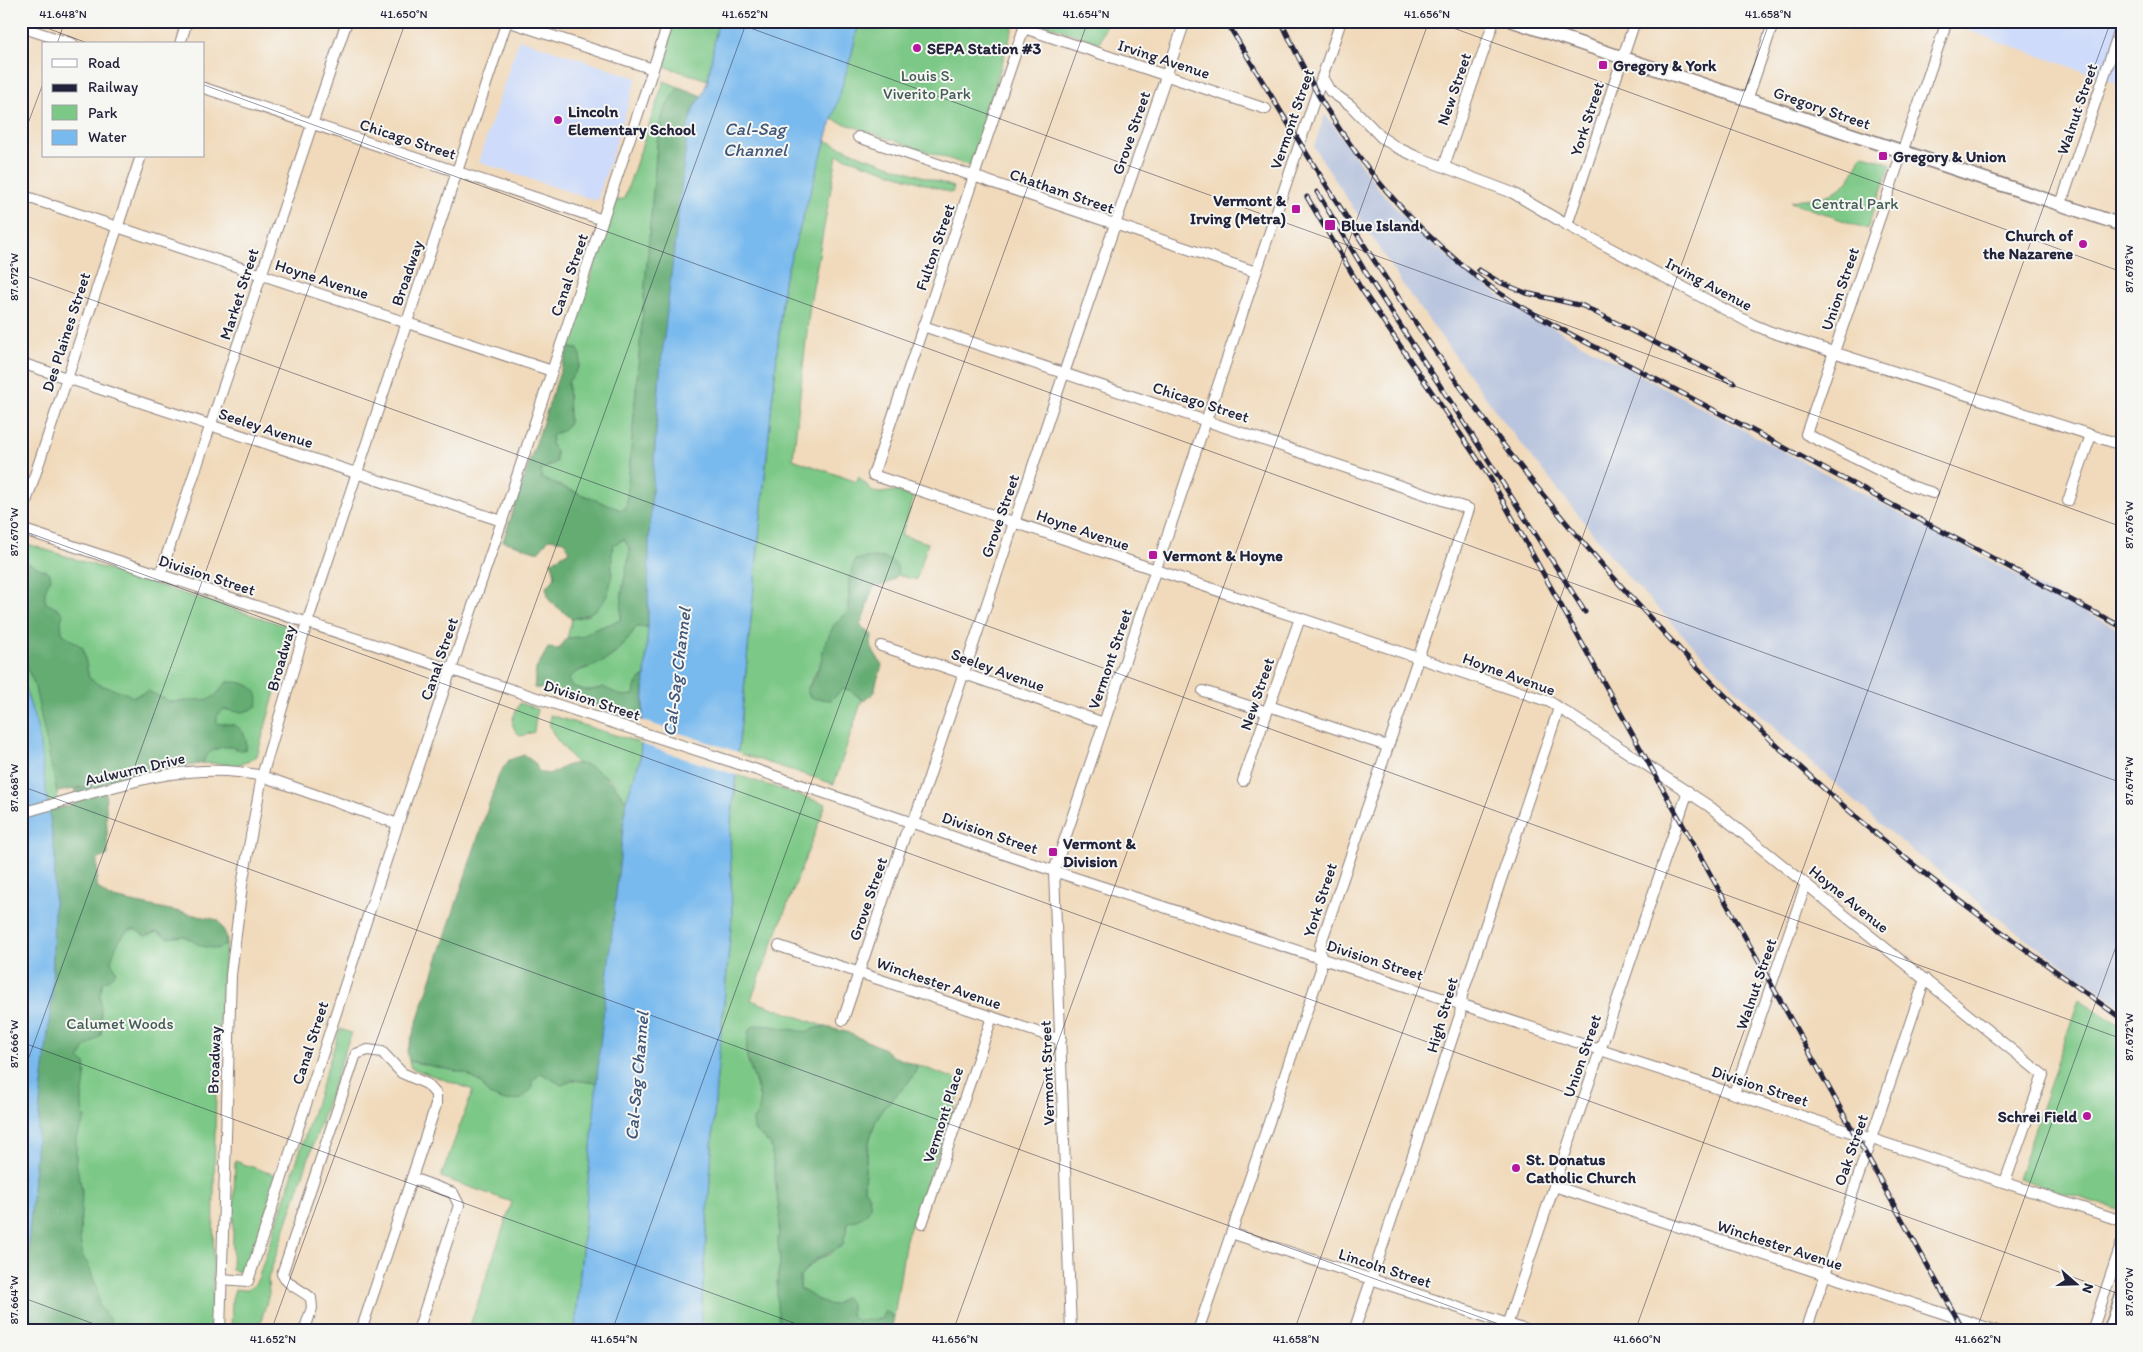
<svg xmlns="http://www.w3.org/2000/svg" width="2143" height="1352" viewBox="0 0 2143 1352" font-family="Itim,sans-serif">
	<rect width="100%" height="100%" fill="#f6f6f2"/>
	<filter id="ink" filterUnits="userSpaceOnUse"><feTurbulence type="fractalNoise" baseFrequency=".02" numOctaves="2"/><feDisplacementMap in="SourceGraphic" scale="10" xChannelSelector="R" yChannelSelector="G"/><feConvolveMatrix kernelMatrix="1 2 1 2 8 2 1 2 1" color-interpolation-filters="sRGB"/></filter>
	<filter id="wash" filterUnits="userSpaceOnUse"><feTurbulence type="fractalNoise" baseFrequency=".0096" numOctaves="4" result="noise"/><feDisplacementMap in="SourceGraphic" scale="20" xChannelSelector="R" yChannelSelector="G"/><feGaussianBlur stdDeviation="1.12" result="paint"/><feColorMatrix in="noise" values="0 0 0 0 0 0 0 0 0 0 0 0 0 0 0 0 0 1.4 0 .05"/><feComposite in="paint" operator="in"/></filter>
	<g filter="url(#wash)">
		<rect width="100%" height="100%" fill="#f1dabb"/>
		<g fill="#cedbfa">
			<polygon points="1942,21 2122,21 2122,85 1952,25"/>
			<polygon points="519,39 637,78 597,201 478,162"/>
		</g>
		<polygon fill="#b9c5de" points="1325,114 1378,188 1400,213 1435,246 1499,296 1582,344 2122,631 2122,1007 2011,928 1889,832 1779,733 1710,663 1627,576 1503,421 1403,285 1314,147"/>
		<g fill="#7cc886" stroke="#4f7560">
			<polygon points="674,21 718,21 708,80 660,65"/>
			<polygon points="859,21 1015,21 970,166 831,119 852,53"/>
			<polygon points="1034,21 1107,21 1100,43"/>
			<path d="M 664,81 L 679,87 C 667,102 661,115 658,133 L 627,499 L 626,508 L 621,510 L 542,479 L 541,470 L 556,462 L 556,451 L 551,444 L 553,434 L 562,431 L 569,423 L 568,382 L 580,366 L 572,348 L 568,348 L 603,237 L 605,226 L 614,202 L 617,200 L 624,199 Z"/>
			<polygon points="825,140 862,156 954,187 952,193 837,155 810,304 793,459 857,482 859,477 873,492 880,493 896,491 914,498 901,535 928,543 916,580 898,575 896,565 849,579 849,611 842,617 824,646 821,662 807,690 821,698 830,699 843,689 850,690 862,700 834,784 738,753 784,281"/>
			<path d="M 1862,154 L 1891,164 L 1867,229 L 1791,202 C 1800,198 1807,199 1817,198 C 1842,193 1854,177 1862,154 Z"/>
			<polygon points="624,539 630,550 622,592 621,620 593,630 581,637 567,638 572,619 589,615 612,573 610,556 613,545"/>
			<path d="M 21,542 L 293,628 L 257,756 L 247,762 L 234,765 L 203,763 L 57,792 L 66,905 L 227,938 C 212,1068 215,1200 212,1331 L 21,1331 Z"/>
			<path d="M 636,627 L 648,627 L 645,676 L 636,684 L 634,695 L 622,696 L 603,688 L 582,691 L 571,685 L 569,678 C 580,668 581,671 593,666 C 613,659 626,645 636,627 Z"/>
			<path d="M 520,703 L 537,709 L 534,732 L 521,736 C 507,725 513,717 520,703 Z"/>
			<polygon points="550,715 641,743 640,760 626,801 610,779 594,769 577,764 555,737 550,727"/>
			<polygon points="737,775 826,804 751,1000 826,1027 815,1028 747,1056 762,1105 759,1114 753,1120 755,1130 771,1144 780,1217 778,1241 780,1263 777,1283 780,1331 700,1331 716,1086 732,917 730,834"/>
			<polygon points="2079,999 2122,1027 2122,1211 2018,1178"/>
			<path d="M 340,1029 L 351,1033 L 268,1279 L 269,1294 L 258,1331 L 231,1331 L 232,1299 L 235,1289 C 247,1291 252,1290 258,1279 Z"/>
			<polygon points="409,1061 465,1073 481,1083 489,1095 532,1081 541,1073 562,1085 573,1080 597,1083 575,1331 468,1331 512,1202 441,1177 473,1090 411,1068"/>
			<path d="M 917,1065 L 964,1082 L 906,1239 L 894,1317 L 885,1311 L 881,1320 L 857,1321 L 851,1315 L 845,1297 L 834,1305 C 818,1304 814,1296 800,1289 L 800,1277 C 809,1266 816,1258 831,1254 L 845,1232 L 848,1222 L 870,1198 L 864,1189 C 865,1163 867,1136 880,1113 C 890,1098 916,1081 917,1065 Z"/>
			<polygon points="235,1161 278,1176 248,1269 241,1272 232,1270"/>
		</g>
		<g fill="#65ac73" stroke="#446757">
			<path d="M 679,87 L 702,96 L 694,107 L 660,372 L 649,538 L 648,627 L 636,627 C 626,644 613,659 593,666 C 581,670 579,669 569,678 L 571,685 C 582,691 591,692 603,687 L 622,696 L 634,695 L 636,684 L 645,676 L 642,721 L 547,689 L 534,688 L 536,669 L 548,648 L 559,649 L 567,638 L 581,637 L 593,630 L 621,620 L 622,592 L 630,550 L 624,539 L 613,545 C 611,555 612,563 612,573 C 609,602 600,612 572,619 L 549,600 L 546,587 C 557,579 556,574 551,562 L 569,551 L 565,541 L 549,539 L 538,552 L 503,541 L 568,348 L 578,349 C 585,364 576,371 568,382 L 569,423 L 562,431 L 553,434 L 551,444 L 556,451 L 556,462 L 541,470 L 542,479 L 621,510 L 626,508 L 658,133 C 661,115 667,102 679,87 Z"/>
			<path d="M 21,555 L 26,562 L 50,573 L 51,579 C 46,585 43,595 46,603 L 60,610 L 63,614 L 61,621 L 62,633 L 83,648 L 89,678 C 103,689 118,688 133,697 L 148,691 L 171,702 L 210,699 L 216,695 L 227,682 C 243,681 262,686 257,706 C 245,714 238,713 224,709 L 217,716 L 217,723 C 222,725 224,723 229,724 C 242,725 248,737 246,749 C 240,752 237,748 230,747 C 219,746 205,752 203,763 L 105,782 L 108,855 L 97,860 L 97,887 L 109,897 L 218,920 L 226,935 L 226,945 L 216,949 L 212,948 L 201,946 L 184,936 L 168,938 L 157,932 L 145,936 L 136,930 L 129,930 C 119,939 114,949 111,962 L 116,970 C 114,978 110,979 103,982 L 100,995 L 102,1030 L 100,1036 L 84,1049 L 79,1059 L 85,1063 C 88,1083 77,1099 85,1119 L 76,1138 L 76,1163 L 82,1190 L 80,1239 L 83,1257 L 88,1264 L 97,1289 L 99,1306 L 110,1320 L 113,1331 L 30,1331 L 28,1318 L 29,1235 L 40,1103 L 52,997 L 55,857 L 48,811 L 75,804 L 75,790 L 94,785 L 57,792 L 34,683 L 21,657 Z"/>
			<path d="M 871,557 L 886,558 L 897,565 L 898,575 C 891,582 886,586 875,586 C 866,598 869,610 860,624 L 864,629 L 872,635 L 871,647 L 882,665 C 880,675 875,681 875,692 L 864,701 L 850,690 L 843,689 L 831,700 L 810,698 L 807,690 L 815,677 L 821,662 L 824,646 L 834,625 L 849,611 L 849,578 L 855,560 Z"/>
			<path d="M 524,755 L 535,763 L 539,772 C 555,777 556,769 568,765 C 594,758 613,784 626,801 L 597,1083 L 573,1080 L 562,1085 L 541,1073 L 532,1081 L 532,1089 L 522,1099 L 505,1101 L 489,1095 L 481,1083 L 465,1073 L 409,1061 L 407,1052 L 499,774 L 509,760 Z"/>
			<path d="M 755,1025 L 771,1026 L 807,1032 L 815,1028 L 826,1027 L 846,1032 L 883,1048 L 892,1056 L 917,1065 C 916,1081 890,1098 880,1113 C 867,1136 865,1163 864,1189 C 877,1207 869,1218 848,1222 L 843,1245 C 836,1250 829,1253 821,1257 C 812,1260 806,1270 800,1277 L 800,1289 C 813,1295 819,1304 834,1305 L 845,1297 L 851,1303 L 851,1315 L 857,1321 L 881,1319 L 885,1311 L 894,1317 L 891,1331 L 780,1331 L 777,1308 L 777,1283 L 780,1263 L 778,1241 L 780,1217 L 771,1145 L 754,1130 L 753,1120 C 770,1101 752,1078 747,1057 C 745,1049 748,1038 749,1030 Z"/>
		</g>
		<g fill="#79baee" stroke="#4e6e94">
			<polygon points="718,21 859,21 852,53 784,281 730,834 732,917 716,1086 700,1331 575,1331 600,1045 626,801 640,760 648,627 649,538 660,372 688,127 694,107 702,96 708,80"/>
			<polygon points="21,675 38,730 55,857 52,997 40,1103 29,1235 28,1318 30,1331 21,1331"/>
		</g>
		<polygon fill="#f1dabb" points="640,720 741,753 739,776 638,743"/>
	</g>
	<g filter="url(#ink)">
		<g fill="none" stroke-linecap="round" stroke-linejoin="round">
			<g stroke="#8a7e7b" stroke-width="12">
				<g id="minor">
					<polyline points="507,21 653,69"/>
					<polyline points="21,27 73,44"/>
					<polyline points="180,44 187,21"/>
					<polyline points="1322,77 1330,91 1350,105 1381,137 1396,147 1415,156 1513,193 1567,225 1752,324 1771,332 2122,445"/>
					<polyline points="204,88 603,220"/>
					<polyline points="1747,100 1774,21"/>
					<polyline points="1266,109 1024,28 873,475 1550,702 1570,715 1709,806 2043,1075 2005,1182"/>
					<polyline points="858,137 1256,272"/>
					<polyline points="1444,166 1494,21"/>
					<polyline points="21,195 48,204"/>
					<polyline points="2061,204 2122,23"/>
					<polyline points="54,206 552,371"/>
					<polyline points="1567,225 1635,21"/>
					<polyline points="923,326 1469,509 1320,946 1321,969 1198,1331"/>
					<polyline points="21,363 502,521"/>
					<polyline points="1933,493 1911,486 1806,434 1947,21"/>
					<polyline points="2068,501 2091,435"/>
					<polyline points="21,517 141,156"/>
					<polyline points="21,529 751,768 1054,871 2122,1221"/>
					<polyline points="160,575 347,21"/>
					<path d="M 881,646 C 956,670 1030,697 1104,723"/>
					<polyline points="1203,691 1267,712"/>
					<polyline points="1269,706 1387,746"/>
					<polyline points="1243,781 1300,618"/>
					<path d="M 21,813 C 100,793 181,757 262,776 L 398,824"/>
					<polyline points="779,946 1061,1040"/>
					<polyline points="843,1020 905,835 917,813 1064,373 1185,21"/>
					<polyline points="1734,1093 1806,884"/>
					<polyline points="412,1178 453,1193 459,1205 418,1331"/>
					<polyline points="1554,1186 1997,1331"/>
					<polyline points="922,1224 992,1017"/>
					<polyline points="1231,1233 1529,1331"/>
					<polyline points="221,1279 248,1281 398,824 502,521 669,21"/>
					<polyline points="220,1331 231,975 242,885 262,776 307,623 507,21"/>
					<path d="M 304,1331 L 312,1308 L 311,1298 C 301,1289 288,1286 282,1274 L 356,1054 L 368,1050 L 382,1052 L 402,1073 L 427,1084 L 436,1094 L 436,1105 L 361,1331"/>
					<polyline points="1071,1331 1054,871 1341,21"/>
					<polyline points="1354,1331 1460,1015 1462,995 1559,708"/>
					<polyline points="1505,1331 1688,791"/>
					<polyline points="1806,1331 1925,979"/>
					<polyline points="2092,1331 2122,1242"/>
				</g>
			</g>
			<g stroke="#8a7e7b" stroke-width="15">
				<g id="major">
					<polyline points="1513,21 2122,225"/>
					<polyline points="2110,1331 2122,1296"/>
				</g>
			</g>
			<use href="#minor" stroke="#fff" stroke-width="10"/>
			<use href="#major" stroke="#fff" stroke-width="12"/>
			<g stroke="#22223b" stroke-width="5">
				<g id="rail">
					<path d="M 1226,21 C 1321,179 1416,336 1531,480 C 1643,619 1770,748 1909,861 C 1977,916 2050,967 2122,1019"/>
					<path d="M 1281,21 C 1295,51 1309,81 1326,108 C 1370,179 1427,242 1495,290 C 1528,312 1562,330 1597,348 L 2122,627"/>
					<polyline points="1317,192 1371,281 1454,407 1585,612"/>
					<polyline points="1307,197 1360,287 1489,476 1964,1331"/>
					<polyline points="1479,270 1499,282 1526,293 1583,306 1734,383"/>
				</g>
			</g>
			<use href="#rail" stroke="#f6f6f2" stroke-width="3" stroke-dasharray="9" stroke-linecap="butt"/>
		</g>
	</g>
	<path fill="none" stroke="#22223b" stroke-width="1" stroke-opacity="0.45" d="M 28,21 L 90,44M 731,21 L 2122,527M 1434,21 L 2122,272M 57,44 L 65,21M 204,85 L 2122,783M 21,142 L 44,81M 21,274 L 2122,1039M 21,530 L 2122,1295M 21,786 L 1518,1331M 21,1042 L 816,1331M 21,1079 L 406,21M 21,1297 L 113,1331M 271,1331 L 747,21M 612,1331 L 1088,21M 953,1331 L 1429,21M 1294,1331 L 1770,21M 1635,1331 L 2111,21M 1976,1331 L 2122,930"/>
	<g fill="#b5179e" stroke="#f6f6f2" stroke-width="2">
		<circle cx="917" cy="48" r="5"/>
		<rect x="1598" y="60" width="10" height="10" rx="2.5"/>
		<circle cx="558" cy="120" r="5"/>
		<rect x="1878" y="151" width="10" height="10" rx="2.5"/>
		<rect x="1291" y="204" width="10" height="10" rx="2.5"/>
		<rect x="1324" y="219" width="12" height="12" rx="2.5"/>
		<circle cx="2083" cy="244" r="5"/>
		<rect x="1148" y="550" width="10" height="10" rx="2.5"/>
		<rect x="1048" y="847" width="10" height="10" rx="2.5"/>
		<circle cx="2087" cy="1116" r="5"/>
		<circle cx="1516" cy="1168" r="5"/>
	</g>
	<g text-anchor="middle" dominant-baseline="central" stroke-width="4" stroke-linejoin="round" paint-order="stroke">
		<g font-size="16" font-weight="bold" fill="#22223b" stroke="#f6f6f2" text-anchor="start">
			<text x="927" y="48">SEPA Station #3</text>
			<text x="1613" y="65">Gregory &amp; York</text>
			<text x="568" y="111">Lincoln<tspan x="568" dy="18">Elementary School</tspan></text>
			<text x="1893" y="156">Gregory &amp; Union</text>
			<text x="1286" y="200" text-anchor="end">Vermont &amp;<tspan x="1286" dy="18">Irving (Metra)</tspan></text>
			<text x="1341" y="225">Blue Island</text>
			<text x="2073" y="235" text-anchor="end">Church of<tspan x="2073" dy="18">the Nazarene</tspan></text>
			<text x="1163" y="555">Vermont &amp; Hoyne</text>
			<text x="1063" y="843">Vermont &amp;<tspan x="1063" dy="18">Division</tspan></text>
			<text x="2077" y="1116" text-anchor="end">Schrei Field</text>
			<text x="1526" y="1159">St. Donatus<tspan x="1526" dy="18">Catholic Church</tspan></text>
		</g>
		<g font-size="16" fill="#22223b" stroke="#f6f6f2">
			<text transform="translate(1164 59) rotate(18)">Irving Avenue</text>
			<text transform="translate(1454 89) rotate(-71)">New Street</text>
			<text transform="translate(1822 108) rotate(19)">Gregory Street</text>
			<text transform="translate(2077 109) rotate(-71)">Walnut Street</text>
			<text transform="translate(1292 119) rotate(-71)">Vermont Street</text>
			<text transform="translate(1587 119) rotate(-72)">York Street</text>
			<text transform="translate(1131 133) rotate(-71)">Grove Street</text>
			<text transform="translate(408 139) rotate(18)">Chicago Street</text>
			<text transform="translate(1062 191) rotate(19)">Chatham Street</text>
			<text transform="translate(935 247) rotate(-71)">Fulton Street</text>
			<text transform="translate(407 273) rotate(-71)">Broadway</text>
			<text transform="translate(569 275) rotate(-71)">Canal Street</text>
			<text transform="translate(322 279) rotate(18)">Hoyne Avenue</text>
			<text transform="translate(1709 284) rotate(28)">Irving Avenue</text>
			<text transform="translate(1840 289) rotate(-71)">Union Street</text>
			<text transform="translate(239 294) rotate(-72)">Market Street</text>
			<text transform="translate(66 332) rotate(-72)">Des Plaines Street</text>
			<text transform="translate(1201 402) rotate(18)">Chicago Street</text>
			<text transform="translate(266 428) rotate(18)">Seeley Avenue</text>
			<text transform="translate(1000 516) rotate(-71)">Grove Street</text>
			<text transform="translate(1083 530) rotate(19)">Hoyne Avenue</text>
			<text transform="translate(207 575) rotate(18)">Division Street</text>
			<text transform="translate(281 658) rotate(-74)">Broadway</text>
			<text transform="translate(439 659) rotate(-71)">Canal Street</text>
			<text transform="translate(1110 659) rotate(-71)">Vermont Street</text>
			<text transform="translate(998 670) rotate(20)">Seeley Avenue</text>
			<text transform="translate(1509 674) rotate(20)">Hoyne Avenue</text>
			<text transform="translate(1257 694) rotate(-71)">New Street</text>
			<text transform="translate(592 700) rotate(18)">Division Street</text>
			<text transform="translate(135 769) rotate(-13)">Aulwurm Drive</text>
			<text transform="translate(990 833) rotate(19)">Division Street</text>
			<text transform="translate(868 899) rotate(-71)">Grove Street</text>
			<text transform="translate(1849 899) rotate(39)">Hoyne Avenue</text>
			<text transform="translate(1320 900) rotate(-72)">York Street</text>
			<text transform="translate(1375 960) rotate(18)">Division Street</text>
			<text transform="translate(939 983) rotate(19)">Winchester Avenue</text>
			<text transform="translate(1756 984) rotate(-71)">Walnut Street</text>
			<text transform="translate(1442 1015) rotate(-74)">High Street</text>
			<text transform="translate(310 1043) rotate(-72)">Canal Street</text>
			<text transform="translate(1582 1056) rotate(-71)">Union Street</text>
			<text transform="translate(214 1060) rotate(-88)">Broadway</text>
			<text transform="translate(1047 1073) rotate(-92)">Vermont Street</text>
			<text transform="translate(1760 1086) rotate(18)">Division Street</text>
			<text transform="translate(943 1115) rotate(-72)">Vermont Place</text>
			<text transform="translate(1851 1150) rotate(-71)">Oak Street</text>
			<text transform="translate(1780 1245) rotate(18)">Winchester Avenue</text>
			<text transform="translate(1385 1268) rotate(18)">Lincoln Street</text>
		</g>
		<g font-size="16" fill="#425c55" stroke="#f6f6f2">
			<text x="927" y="75">Louis S.<tspan x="927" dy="18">Viverito Park</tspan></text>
			<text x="1855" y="203">Central Park</text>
			<text x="120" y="1023">Calumet Woods</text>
		</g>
		<g font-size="18" font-style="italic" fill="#40577a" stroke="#f6f6f2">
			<text x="755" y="129">Cal-Sag<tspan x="755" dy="21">Channel</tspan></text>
			<text transform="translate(677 672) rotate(-83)">Cal-Sag Channel</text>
			<text transform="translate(637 1076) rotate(-85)">Cal-Sag Channel</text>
		</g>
	</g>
	<rect width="2143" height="1352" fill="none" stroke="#f6f6f2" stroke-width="55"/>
	<rect x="42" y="42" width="162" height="115" fill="#f6f6f2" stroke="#a1a1a9"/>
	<rect x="52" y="59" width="25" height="8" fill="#ffffff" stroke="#a1a1a9"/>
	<text x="88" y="68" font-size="15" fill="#22223b">Road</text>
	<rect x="52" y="84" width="25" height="8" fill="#22223b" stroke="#a1a1a9"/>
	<text x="88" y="92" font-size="15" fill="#22223b">Railway</text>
	<rect x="52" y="105" width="25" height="15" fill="#7cc886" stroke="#a1a1a9"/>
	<text x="88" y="118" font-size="15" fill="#22223b">Park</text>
	<rect x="52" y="130" width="25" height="15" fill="#79baee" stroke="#a1a1a9"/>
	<text x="88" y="142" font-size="15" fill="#22223b">Water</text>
	<g transform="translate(2076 1284) rotate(110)" stroke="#f6f6f2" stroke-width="4" paint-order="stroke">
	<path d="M0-4L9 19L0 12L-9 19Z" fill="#22223b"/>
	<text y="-8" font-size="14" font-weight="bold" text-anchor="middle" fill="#22223b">N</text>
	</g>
	<rect x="28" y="28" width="2088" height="1296" fill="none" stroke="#22223b" stroke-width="2"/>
	<g font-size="12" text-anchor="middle" fill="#22223b">
		<text x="63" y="18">41.648°N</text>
		<text x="404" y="18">41.650°N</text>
		<text x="745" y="18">41.652°N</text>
		<text x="1086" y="18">41.654°N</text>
		<text x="1427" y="18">41.656°N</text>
		<text x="1768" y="18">41.658°N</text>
		<text transform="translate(2129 269) rotate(-90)" y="4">87.678°W</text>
		<text transform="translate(14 277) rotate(-90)" y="4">87.672°W</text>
		<text transform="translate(2129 525) rotate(-90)" y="4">87.676°W</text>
		<text transform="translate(14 532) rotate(-90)" y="4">87.670°W</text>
		<text transform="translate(2129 781) rotate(-90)" y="4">87.674°W</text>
		<text transform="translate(14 788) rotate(-90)" y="4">87.668°W</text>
		<text transform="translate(2129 1037) rotate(-90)" y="4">87.672°W</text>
		<text transform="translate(14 1044) rotate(-90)" y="4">87.666°W</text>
		<text transform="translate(2129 1292) rotate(-90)" y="4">87.670°W</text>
		<text transform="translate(14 1300) rotate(-90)" y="4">87.664°W</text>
		<text x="273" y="1343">41.652°N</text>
		<text x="614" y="1343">41.654°N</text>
		<text x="955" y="1343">41.656°N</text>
		<text x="1296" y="1343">41.658°N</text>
		<text x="1637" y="1343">41.660°N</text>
		<text x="1978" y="1343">41.662°N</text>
	</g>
</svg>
